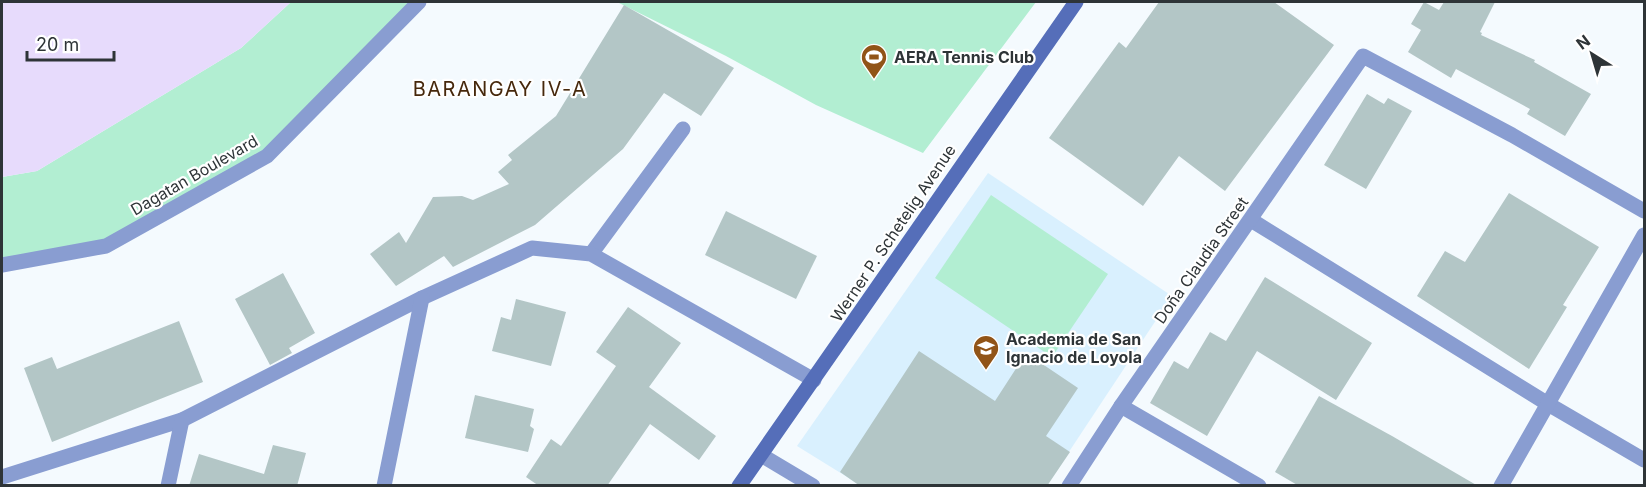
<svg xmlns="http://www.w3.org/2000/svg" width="1646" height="487" viewBox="0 0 1646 487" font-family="Inter,sans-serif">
	<rect width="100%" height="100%" fill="#f4fafe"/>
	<polygon fill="#d9f0fe" points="988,173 1172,296 1047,485 860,485 797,446"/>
	<g fill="#b2eed2">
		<polygon points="291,2 419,2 267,156 106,246 2,263 2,177 37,171 241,48"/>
		<polygon points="617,2 1036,2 923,153 816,105 726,56"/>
		<polygon points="991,195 1108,274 1052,357 935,278"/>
	</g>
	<polygon fill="#e7dbfc" points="2,2 291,2 241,48 37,171 2,177"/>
	<g fill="#b3c6c6">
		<polygon points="1159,2 1274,2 1334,45 1225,191 1179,156 1143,206 1049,138 1119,42 1126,48"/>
		<polygon points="1424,2 1439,10 1444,2 1495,2 1480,32 1482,33 1481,35 1535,60 1534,62 1591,94 1565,136 1527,114 1530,109 1456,69 1451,78 1408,52 1421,30 1411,24"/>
		<polygon points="624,5 734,68 701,116 664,93 623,149 535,225 453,267 444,256 396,286 370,254 399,232 406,243 433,197 462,196 473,200 509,184 498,172 512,160 508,155 556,116"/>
		<polygon points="1367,94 1384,104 1388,98 1412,111 1366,189 1324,165"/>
		<polygon points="1509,193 1599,247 1563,305 1567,307 1529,369 1417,296 1445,251 1465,262"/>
		<polygon points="726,211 817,256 796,299 705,255"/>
		<polygon points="283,273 315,333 289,348 292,353 270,365 235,299"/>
		<polygon points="1265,277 1372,343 1336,400 1257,351 1207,436 1150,403 1174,361 1188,369 1210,332 1226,341"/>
		<polygon points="516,299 566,312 551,366 492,351 501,317 511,320"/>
		<polygon points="628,307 681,343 649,387 716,436 699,460 650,424 607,486 539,486 526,477 551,439 561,446 616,366 596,352"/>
		<polygon points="179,321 203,382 52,442 24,368 52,357 57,369"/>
		<polygon points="919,351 995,401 1026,353 1078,388 1046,436 1070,452 1047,486 860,486 840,472"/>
		<polygon points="475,395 534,409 530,426 534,429 528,452 465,438"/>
		<polygon points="1319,396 1392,436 1478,486 1299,486 1275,472"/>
		<polygon points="273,445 306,453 297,486 189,486 199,454 264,474"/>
	</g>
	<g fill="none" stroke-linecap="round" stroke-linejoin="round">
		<polyline stroke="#899dd1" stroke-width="15" points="591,254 683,129"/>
		<g stroke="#899dd1" stroke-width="15">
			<polyline points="1251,220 1548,404 1644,460"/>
			<polyline points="2,265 106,246 267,156 419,2"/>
			<polyline points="1121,406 1259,486"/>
			<polyline points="761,455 813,486"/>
			<polyline points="2,477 182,420 422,298 532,248 591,254 814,380"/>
			<polyline points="168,486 182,420"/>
			<polyline points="384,486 422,298"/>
			<polyline points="1069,486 1121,406 1363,56 1512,135 1644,211"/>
			<polyline points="1501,486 1644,235"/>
		</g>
		<polyline stroke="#556eb9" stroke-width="15" points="739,486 1076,2"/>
	</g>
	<defs>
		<g id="stadium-pin" transform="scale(1.35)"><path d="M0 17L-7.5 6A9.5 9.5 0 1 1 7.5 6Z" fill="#915417" stroke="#fff"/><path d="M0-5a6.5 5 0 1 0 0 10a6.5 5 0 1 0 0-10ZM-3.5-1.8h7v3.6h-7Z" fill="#fff"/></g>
		<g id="school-pin" transform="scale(1.35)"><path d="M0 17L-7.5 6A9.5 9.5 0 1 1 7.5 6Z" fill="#915417" stroke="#fff"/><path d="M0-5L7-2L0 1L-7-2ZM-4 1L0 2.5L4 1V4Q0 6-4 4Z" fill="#fff"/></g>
	</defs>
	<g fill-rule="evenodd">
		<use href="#stadium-pin" x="874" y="57"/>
		<use href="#school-pin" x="986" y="348"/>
	</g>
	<g text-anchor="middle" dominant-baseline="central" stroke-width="4.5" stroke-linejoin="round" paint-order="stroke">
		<g font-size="16" font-weight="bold" fill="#2e3437" stroke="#fff" text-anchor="start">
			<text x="894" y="57">AERA Tennis Club</text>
			<text x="1006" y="339">Academia de San<tspan x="1006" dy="18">Ignacio de Loyola</tspan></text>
		</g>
		<g font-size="16" fill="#2e3437" stroke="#fff">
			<text transform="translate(194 175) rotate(-30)">Dagatan Boulevard</text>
			<text transform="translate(893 233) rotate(-56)">Werner P. Schetelig Avenue</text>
			<text transform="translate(1201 260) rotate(-55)">Doña Claudia Street</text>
		</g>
		<g font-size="20" letter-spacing="1.5" fill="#46280c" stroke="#fff">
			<text x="500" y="89">BARANGAY IV-A</text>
		</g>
	</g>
	<rect width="1646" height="487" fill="none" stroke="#2e3437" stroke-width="6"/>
	<g transform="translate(1592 54) rotate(323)" stroke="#ffffff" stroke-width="4.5" paint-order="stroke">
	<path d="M0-4.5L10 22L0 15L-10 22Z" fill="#2e3437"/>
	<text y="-9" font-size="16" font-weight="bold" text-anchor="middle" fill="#2e3437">N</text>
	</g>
	<path d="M27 51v9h87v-9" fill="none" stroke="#2e3437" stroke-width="3"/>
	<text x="36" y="51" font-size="18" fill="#2e3437" stroke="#ffffff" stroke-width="4.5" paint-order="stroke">20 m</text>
</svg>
